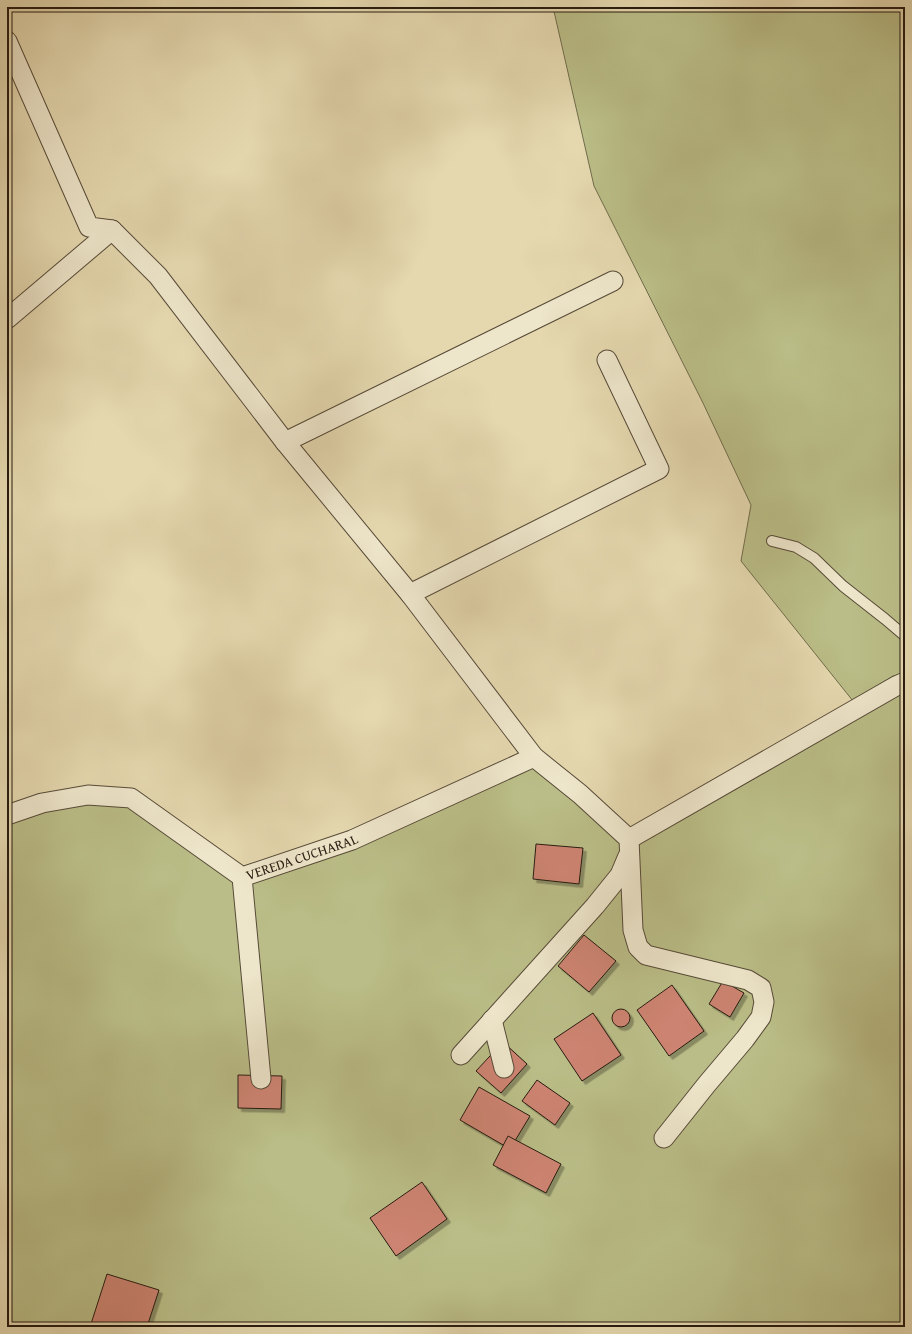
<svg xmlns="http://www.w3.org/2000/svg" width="912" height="1334" viewBox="0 0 912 1334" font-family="'Gentium Book Plus',serif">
	<defs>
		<filter id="shadow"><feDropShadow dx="3.5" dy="3.5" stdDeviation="0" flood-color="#0004"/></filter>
	</defs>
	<rect width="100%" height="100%" fill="#e5d8af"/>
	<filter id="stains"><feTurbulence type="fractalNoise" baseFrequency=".005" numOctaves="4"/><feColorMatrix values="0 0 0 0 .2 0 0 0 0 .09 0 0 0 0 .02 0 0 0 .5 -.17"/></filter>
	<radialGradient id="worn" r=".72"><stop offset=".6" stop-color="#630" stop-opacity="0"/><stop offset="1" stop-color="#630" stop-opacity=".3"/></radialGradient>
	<g fill="#babd87" stroke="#706c4c">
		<polygon points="553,7 905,7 905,673 893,676 853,701 741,561 751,505 703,403 594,186"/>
		<polygon points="905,692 905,1327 7,1327 7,824 47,811 90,804 128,807 233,882 250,884 532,767 630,828 640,844"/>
	</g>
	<g fill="#cd8472" stroke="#271b10" filter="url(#shadow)">
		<polygon points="536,844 583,848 579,884 533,879"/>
		<polygon points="584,935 616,961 589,992 558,966"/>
		<polygon points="723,981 744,993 730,1017 709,1004"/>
		<polygon points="672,985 704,1031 669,1056 637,1010"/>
		<circle cx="621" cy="1018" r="9"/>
		<polygon points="593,1013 621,1055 582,1081 554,1039"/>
		<polygon points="503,1042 527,1064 501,1093 476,1071"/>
		<polygon points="238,1075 282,1076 281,1109 238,1108"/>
		<polygon points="537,1080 570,1103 555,1125 522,1101"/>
		<polygon points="479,1087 530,1116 510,1149 460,1120"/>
		<polygon points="508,1136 561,1164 546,1193 493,1165"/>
		<polygon points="422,1182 447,1219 396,1256 370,1218"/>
		<polygon points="107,1274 159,1290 147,1327 90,1327"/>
	</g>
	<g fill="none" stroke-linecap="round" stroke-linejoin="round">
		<g stroke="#564a38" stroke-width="12">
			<polyline id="lane" points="772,541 796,547 814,558 843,586 885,619 905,636"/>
		</g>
		<g stroke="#564a38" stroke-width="21">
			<g id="street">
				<polyline points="7,41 89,227 112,230 158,276 285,442 410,594 534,757 580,794 629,839 633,930 638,947 646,955 748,980 761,988 764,1002 761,1017 745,1039 707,1084 664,1138"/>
				<polyline points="7,319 112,230"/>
				<polyline points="285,442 613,281"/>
				<polyline points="410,594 659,469 607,360"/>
				<path id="s1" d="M 7,815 L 42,803 L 88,795 L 131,798 L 242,877 L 352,840 L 534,757"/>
				<polyline points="629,839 896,686 905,682"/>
				<polyline points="242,877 261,1079"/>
				<polyline points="492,1020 504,1068"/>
				<polyline points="461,1055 595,906 620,875 628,856"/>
			</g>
		</g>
		<use href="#lane" stroke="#eee6cb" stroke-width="10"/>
		<use href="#street" stroke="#eee6cb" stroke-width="19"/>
	</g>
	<g text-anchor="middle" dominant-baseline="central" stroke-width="4" stroke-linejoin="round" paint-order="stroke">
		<g font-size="14" fill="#271b10" stroke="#eee6cb">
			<text stroke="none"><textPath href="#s1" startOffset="326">VEREDA CUCHARAL</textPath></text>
		</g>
	</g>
	<rect width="912" height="1334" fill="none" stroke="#e5d8af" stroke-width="24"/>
	<rect x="8" y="8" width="896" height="1318" fill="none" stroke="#271b10" stroke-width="2"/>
	<rect x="12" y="12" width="888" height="1310" fill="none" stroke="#271b10"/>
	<rect width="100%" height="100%" filter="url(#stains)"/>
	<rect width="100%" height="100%" fill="url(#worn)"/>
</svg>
